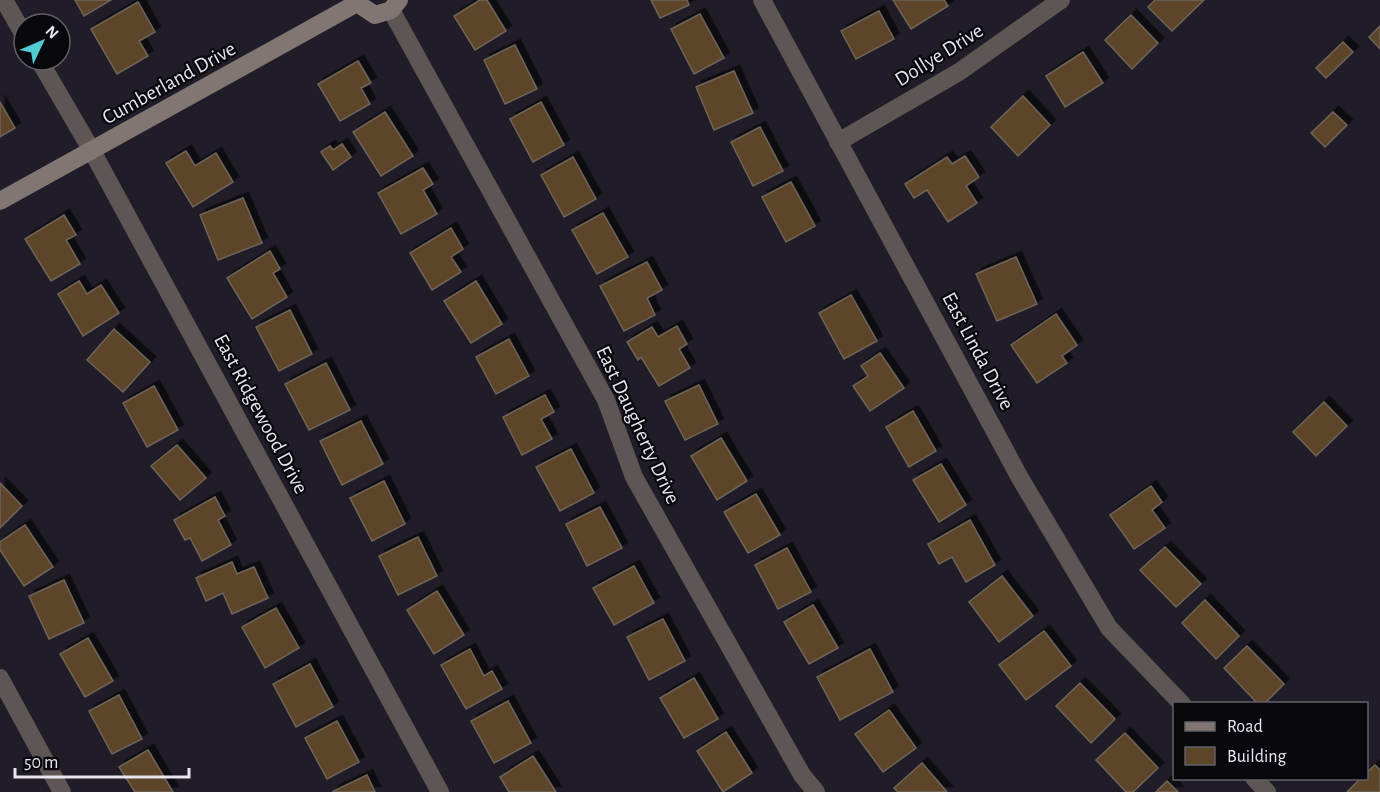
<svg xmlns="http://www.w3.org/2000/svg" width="1380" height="792" viewBox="0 0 1380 792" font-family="'Alegreya Sans',sans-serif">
	<defs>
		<filter id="shadow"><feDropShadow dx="5.5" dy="-5.5" stdDeviation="0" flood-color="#0009"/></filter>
	</defs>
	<rect width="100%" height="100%" fill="#201d28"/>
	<g fill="#5d452a" stroke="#6f6459" stroke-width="1.5" filter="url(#shadow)">
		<polygon points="75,0 111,0 84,16"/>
		<polygon points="480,0 487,0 506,31 475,50 454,16"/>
		<polygon points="651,0 687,0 689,5 660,18"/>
		<polygon points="893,0 944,0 948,6 911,29"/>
		<polygon points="1155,0 1204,0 1172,31 1148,7"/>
		<polygon points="138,2 155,32 139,41 148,56 117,74 91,29"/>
		<polygon points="879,11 894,39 856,59 841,31"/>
		<polygon points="700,14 724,58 694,74 671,29"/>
		<polygon points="1131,15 1158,43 1132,69 1105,40"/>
		<polygon points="1380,26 1380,49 1369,37"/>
		<polygon points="1343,42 1353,52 1326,78 1316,68"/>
		<polygon points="515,45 537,89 505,104 484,60"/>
		<polygon points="1083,52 1103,83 1065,107 1046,76"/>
		<polygon points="358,61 371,83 361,88 370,104 340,121 318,84"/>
		<polygon points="734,71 753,113 714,130 696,87"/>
		<polygon points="1023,96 1050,125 1018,156 991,127"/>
		<polygon points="0,102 15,128 0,137"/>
		<polygon points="541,102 564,145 533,162 510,119"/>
		<polygon points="385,112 413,156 381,176 353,132"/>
		<polygon points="1333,112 1347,125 1325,147 1311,133"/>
		<polygon points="760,127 783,171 753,186 731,142"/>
		<polygon points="342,144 351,157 333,170 321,152 330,146 333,150"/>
		<polygon points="186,151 195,166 216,153 233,182 193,207 166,163"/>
		<polygon points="965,156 979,177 966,186 977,203 948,222 927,190 914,198 905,184 947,157 952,164"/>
		<polygon points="573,157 596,199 564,217 541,175"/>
		<polygon points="423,168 433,184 423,190 437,214 401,234 378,193"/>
		<polygon points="791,182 815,226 786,242 762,197"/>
		<polygon points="243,198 262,243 218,260 200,215"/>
		<polygon points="603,213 628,257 597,274 572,230"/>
		<polygon points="64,215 76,235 66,240 80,264 51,281 25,239"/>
		<polygon points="451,228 463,249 451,257 461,272 432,290 410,253"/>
		<polygon points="270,251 280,269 273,273 287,297 252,319 227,278"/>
		<polygon points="1016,257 1037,304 997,321 976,274"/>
		<polygon points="647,262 662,290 647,298 655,315 624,331 600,286"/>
		<polygon points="79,281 87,294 101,285 119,313 83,336 58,294"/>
		<polygon points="476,281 502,324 471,343 444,301"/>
		<polygon points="851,295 877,341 844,359 819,313"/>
		<polygon points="290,310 312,354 279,371 256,327"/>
		<polygon points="1056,314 1077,345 1062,356 1067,363 1037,383 1011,345"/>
		<polygon points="677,326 687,344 679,349 690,368 659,386 641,357 638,360 627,342 652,327 658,337"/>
		<polygon points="114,329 150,362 123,392 87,360"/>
		<polygon points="509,339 529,376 496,394 476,357"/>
		<polygon points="880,353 904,388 870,411 853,386 868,376 861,366"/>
		<polygon points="326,363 350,410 309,430 285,384"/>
		<polygon points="699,385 718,424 685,440 665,401"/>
		<polygon points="154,386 178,430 147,447 123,403"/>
		<polygon points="545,395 554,412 541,419 552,439 522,455 503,417"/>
		<polygon points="1324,402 1347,426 1316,456 1293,432"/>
		<polygon points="913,411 936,451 909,467 886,427"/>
		<polygon points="361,421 383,464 342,485 320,441"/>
		<polygon points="721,438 747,481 717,500 691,456"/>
		<polygon points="177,445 206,478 180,500 151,466"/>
		<polygon points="571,449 594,493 560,511 536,467"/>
		<polygon points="941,464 966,505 939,522 913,480"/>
		<polygon points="384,481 405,524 372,541 350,498"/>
		<polygon points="0,483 22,506 0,528"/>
		<polygon points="1151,486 1162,502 1152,510 1165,528 1134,549 1110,515"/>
		<polygon points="756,494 780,535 748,553 724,512"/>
		<polygon points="215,497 225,516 218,520 231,545 202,561 190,538 185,540 174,520"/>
		<polygon points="600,507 622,548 587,566 566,524"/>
		<polygon points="970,520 995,565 966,582 952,557 939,564 928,544"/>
		<polygon points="25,525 53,567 24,586 0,550 0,542"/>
		<polygon points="418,537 437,576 398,595 379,556"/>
		<polygon points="1165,547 1201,584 1176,607 1140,570"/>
		<polygon points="787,548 811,592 778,609 755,565"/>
		<polygon points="232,562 237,574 254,567 268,598 232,614 223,593 206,601 196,578"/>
		<polygon points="634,566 654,603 614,625 593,588"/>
		<polygon points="1002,576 1033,616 999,642 969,602"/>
		<polygon points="64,580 84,623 49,639 29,596"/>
		<polygon points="437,591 464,635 434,654 407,610"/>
		<polygon points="1205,600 1239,636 1216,659 1182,623"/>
		<polygon points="813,605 838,648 809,664 784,622"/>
		<polygon points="276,608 299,648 265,668 242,627"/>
		<polygon points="663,619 685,661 649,680 627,637"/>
		<polygon points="1044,631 1071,666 1026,700 999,665"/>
		<polygon points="88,638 113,681 85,697 60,654"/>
		<polygon points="1247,646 1284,684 1264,704 1258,704 1224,668"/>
		<polygon points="470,649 484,676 492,671 502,689 466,709 441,665"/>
		<polygon points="870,649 893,692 840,720 817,677"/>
		<polygon points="310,664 333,707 296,727 273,684"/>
		<polygon points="694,678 718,719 684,738 660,698"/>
		<polygon points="1080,683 1115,719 1091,743 1056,706"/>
		<polygon points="119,695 142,739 112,754 89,711"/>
		<polygon points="508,701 531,743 494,763 471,721"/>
		<polygon points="889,710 916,748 883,772 855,734"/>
		<polygon points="337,721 359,762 327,779 305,738"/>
		<polygon points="726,732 752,773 723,792 697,751"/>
		<polygon points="1125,733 1158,768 1133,792 1126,792 1096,760"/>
		<polygon points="148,750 173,792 135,792 119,767"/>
		<polygon points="533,756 556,792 509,792 500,777"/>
		<polygon points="922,763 947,792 898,792 894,788"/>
		<polygon points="1375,765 1380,770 1380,792 1347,792 1361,778 1366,778 1366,773"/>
		<polygon points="367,775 375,792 332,792"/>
		<polygon points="1167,781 1178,792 1156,792"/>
	</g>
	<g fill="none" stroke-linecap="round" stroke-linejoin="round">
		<g stroke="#5e5655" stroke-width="18">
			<polyline points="4,0 24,35"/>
			<polyline points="762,0 1020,478 1109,628 1182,704"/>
			<polyline points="391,10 606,400 634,477 802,775 816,792"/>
			<polyline points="39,60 92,151 440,792"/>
			<polyline points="838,142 959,72 1061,0"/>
			<polyline points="0,678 62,792"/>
			<polyline points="1254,778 1267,792"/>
		</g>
		<g stroke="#827673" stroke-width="18">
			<polyline points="358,0 363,7 375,15 391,10 399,0"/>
			<polyline points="0,201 359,2"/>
		</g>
	</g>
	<g text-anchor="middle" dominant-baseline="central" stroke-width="4.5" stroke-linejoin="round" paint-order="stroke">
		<g font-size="21" fill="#e7e5ed" stroke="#09080d">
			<text transform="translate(939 55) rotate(-32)">Dollye Drive</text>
			<text transform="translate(169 83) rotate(-29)">Cumberland Drive</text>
			<text transform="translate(978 351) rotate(62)">East Linda Drive</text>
			<text transform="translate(261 414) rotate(62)">East Ridgewood Drive</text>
			<text transform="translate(638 425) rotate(65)">East Daugherty Drive</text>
		</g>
	</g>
	<rect x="1173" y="702" width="195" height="78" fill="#09080d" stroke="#626067" stroke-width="1.5"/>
	<rect x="1185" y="722" width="30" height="9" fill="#827673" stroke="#626067" stroke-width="1.5"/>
	<text x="1227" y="732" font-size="18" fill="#e7e5ed">Road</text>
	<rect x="1185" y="747" width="30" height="18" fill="#5d452a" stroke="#626067" stroke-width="1.5"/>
	<text x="1227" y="762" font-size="18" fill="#e7e5ed">Building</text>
	<g transform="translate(42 42) rotate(46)"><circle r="28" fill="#09080d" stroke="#626067" stroke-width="1.5"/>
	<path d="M0-4.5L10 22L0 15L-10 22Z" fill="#51ccd2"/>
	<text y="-9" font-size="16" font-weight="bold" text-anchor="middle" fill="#e7e5ed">N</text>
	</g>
	<path d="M15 768v9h174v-9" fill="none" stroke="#e7e5ed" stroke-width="3"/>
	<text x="24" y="768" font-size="18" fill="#e7e5ed" stroke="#09080d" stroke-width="4.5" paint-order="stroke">50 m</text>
</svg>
